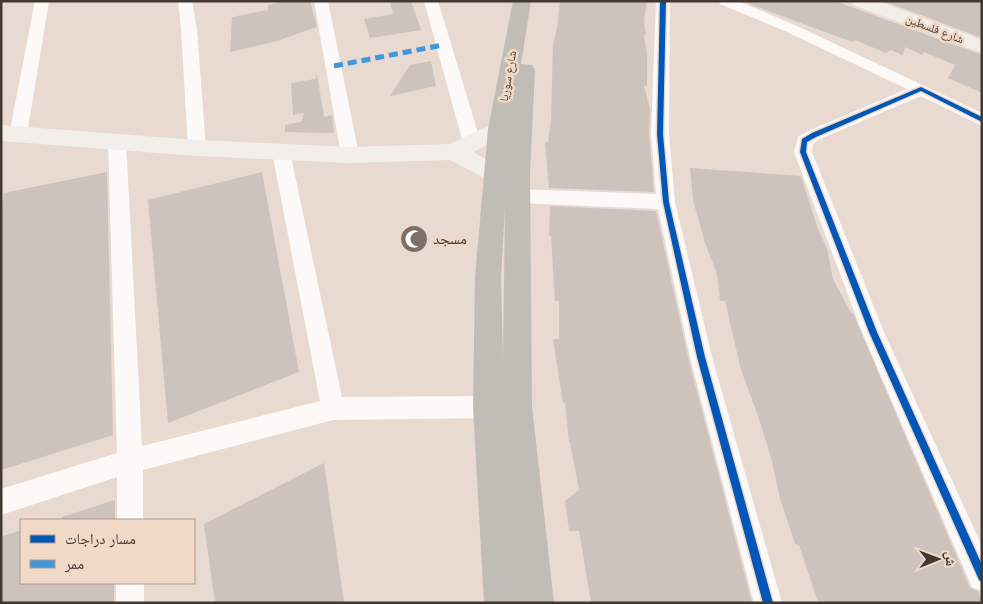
<svg xmlns="http://www.w3.org/2000/svg" width="983" height="604" viewBox="0 0 983 604" font-family="'DM Sans','Noto Naskh Arabic',sans-serif">
	<rect width="100%" height="100%" fill="#e8dad1"/>
	<g fill="#cec2bd">
		<polygon points="286,1 310,1 317,27 277,41 230,52 232,17 268,10 268,5"/>
		<polygon points="390,1 411,1 421,30 370,38 364,19 393,14"/>
		<polygon points="560,1 647,1 644,21 646,35 644,35 647,53 647,86 644,86 650,109 649,134 654,192 549,188 545,142 548,142 551,121 553,43 557,29"/>
		<polygon points="748,1 835,1 982,55 982,93 948,78 955,65 924,52 922,55 906,47 902,55 891,50 886,53 855,40 853,42 833,35 755,6 748,3"/>
		<polygon points="884,1 982,1 982,38"/>
		<polygon points="431,61 436,86 390,96 410,65"/>
		<polygon points="317,74 324,117 332,115 334,133 285,132 285,125 301,122 304,113 293,115 291,83 315,79"/>
		<polygon points="690,168 801,176 818,229 827,249 833,279 851,313 853,313 970,588 978,591 982,603 818,602 799,545 795,544 780,499 772,461 758,416 741,370 725,301 720,301 717,274 705,243 693,200"/>
		<polygon points="107,172 113,435 1,470 1,219 4,193"/>
		<polygon points="262,172 299,372 168,423 148,200"/>
		<polygon points="550,206 656,211 688,357 752,603 591,603 579,531 569,531 565,501 579,490 570,442 569,443 565,403 563,403 553,339 559,339 559,301 555,301 551,236 549,236"/>
		<polygon points="324,463 344,603 215,603 204,524"/>
		<polygon points="115,500 115,520 63,520 62,517"/>
		<polygon points="21,530 21,583 114,583 114,603 1,603 1,537"/>
	</g>
	<g fill="none" stroke-linecap="round" stroke-linejoin="round">
		<g fill="#fcf9f8" fill-rule="evenodd">
			<polygon points="35,1 49,1 27,135 24,139 18,141 12,139 9,135"/>
			<polygon points="178,1 192,1 197,29 206,148 203,153 197,154 191,153 188,148 181,29"/>
			<polygon points="314,1 328,1 359,155 356,160 350,162 344,160 341,155"/>
			<polygon points="424,1 438,1 481,143 478,147 472,149 466,147 463,143"/>
			<polygon points="656,1 670,1 669,134 675,202 712,357 782,603 754,603 690,357 658,209 518,203 511,201 509,196 511,191 518,189 656,194 651,134"/>
			<polygon points="718,1 738,1 795,25 982,113 982,126 921,96 820,139 813,144 812,152 884,332 982,546 982,591 972,587 862,332 794,152 798,137 808,131 907,89 785,31 720,4"/>
			<polygon points="117,135 123,137 126,141 142,446 320,401 272,152 275,147 281,146 287,147 290,152 342,397 488,396 496,399 500,407 496,415 488,418 333,420 143,470 143,520 117,520 117,477 1,515 1,489 117,453 108,141 111,137"/>
			<rect x="116" y="583" width="28" height="20"/>
		</g>
		<g fill="#f2eeea" fill-rule="evenodd">
			<polygon points="851,1 878,1 982,40 982,53 853,5"/>
			<polygon points="499,121 507,123 510,129 507,135 473,152 504,169 508,175 504,181 496,184 450,160 350,163 197,156 1,141 1,125 197,140 350,147 450,144"/>
		</g>
		<path fill="#c2bcb6" fill-rule="evenodd" d="M 513,1 L 531,1 L 521,64 L 532,65 L 535,70 L 530,173 L 532,407 L 554,603 L 484,603 L 473,407 L 475,277 L 488,129 ZM 505,208 L 503,360 L 501,277 Z"/>
		<polyline stroke="#3f98d8" stroke-width="5" stroke-dasharray="9 5" stroke-linecap="butt" points="334,66 443,45"/>
		<g stroke="#f1d9c8" stroke-width="3">
			<g id="cycleway">
				<polygon points="660,1 666,1 663,134 669,202 705,357 773,603 763,603 697,357 663,202 657,134"/>
				<polygon points="921,87 982,117 982,122 921,91 816,137 807,142 806,152 877,332 982,565 982,582 979,580 869,332 800,152 802,139 812,133"/>
			</g>
		</g>
		<use href="#cycleway" fill="#0057b8" fill-rule="evenodd"/>
	</g>
	<defs>
		<g id="mosque-disc" transform="scale(1.4375)"><circle r="9.5" fill="#7c716a" stroke="#f1d9c8"/><path d="M3.5-4.9A6 6 0 1 0 3.5 4.9A5 5 0 1 1 3.5-4.9Z" fill="#fff"/></g>
	</defs>
	<g fill-rule="evenodd">
		<use href="#mosque-disc" x="414" y="239"/>
	</g>
	<g text-anchor="middle" dominant-baseline="central" stroke-width="5" stroke-linejoin="round" paint-order="stroke">
		<g font-size="12" fill="#423832" stroke="#f1d9c8">
			<text transform="translate(935 29) rotate(21)">شارع فلسطين</text>
			<text transform="translate(508 76) rotate(-80)">شارع سوريا</text>
		</g>
		<g font-size="15" fill="#423832" stroke="#f1d9c8" text-anchor="start">
			<text x="433" y="239">مسجد</text>
		</g>
	</g>
	<rect width="983" height="604" fill="none" stroke="#423832" stroke-width="5"/>
	<rect x="20" y="519" width="175" height="65" fill="#f1d9c8" stroke="#ab998c"/>
	<rect x="30" y="535" width="25" height="8" fill="#0057b8" stroke="#ab998c"/>
	<text x="65" y="544" font-size="15" fill="#423832">مسار دراجات</text>
	<rect x="30" y="560" width="25" height="8" fill="#3f98d8" stroke="#ab998c"/>
	<text x="65" y="569" font-size="15" fill="#423832">ممر</text>
	<g transform="translate(938 559) rotate(89)" stroke="#f1d9c8" stroke-width="4" paint-order="stroke">
	<path d="M0-4L9 19L0 12L-9 19Z" fill="#423832"/>
	<text y="-8" font-size="14" font-weight="bold" text-anchor="middle" fill="#423832">ش</text>
	</g>
</svg>
